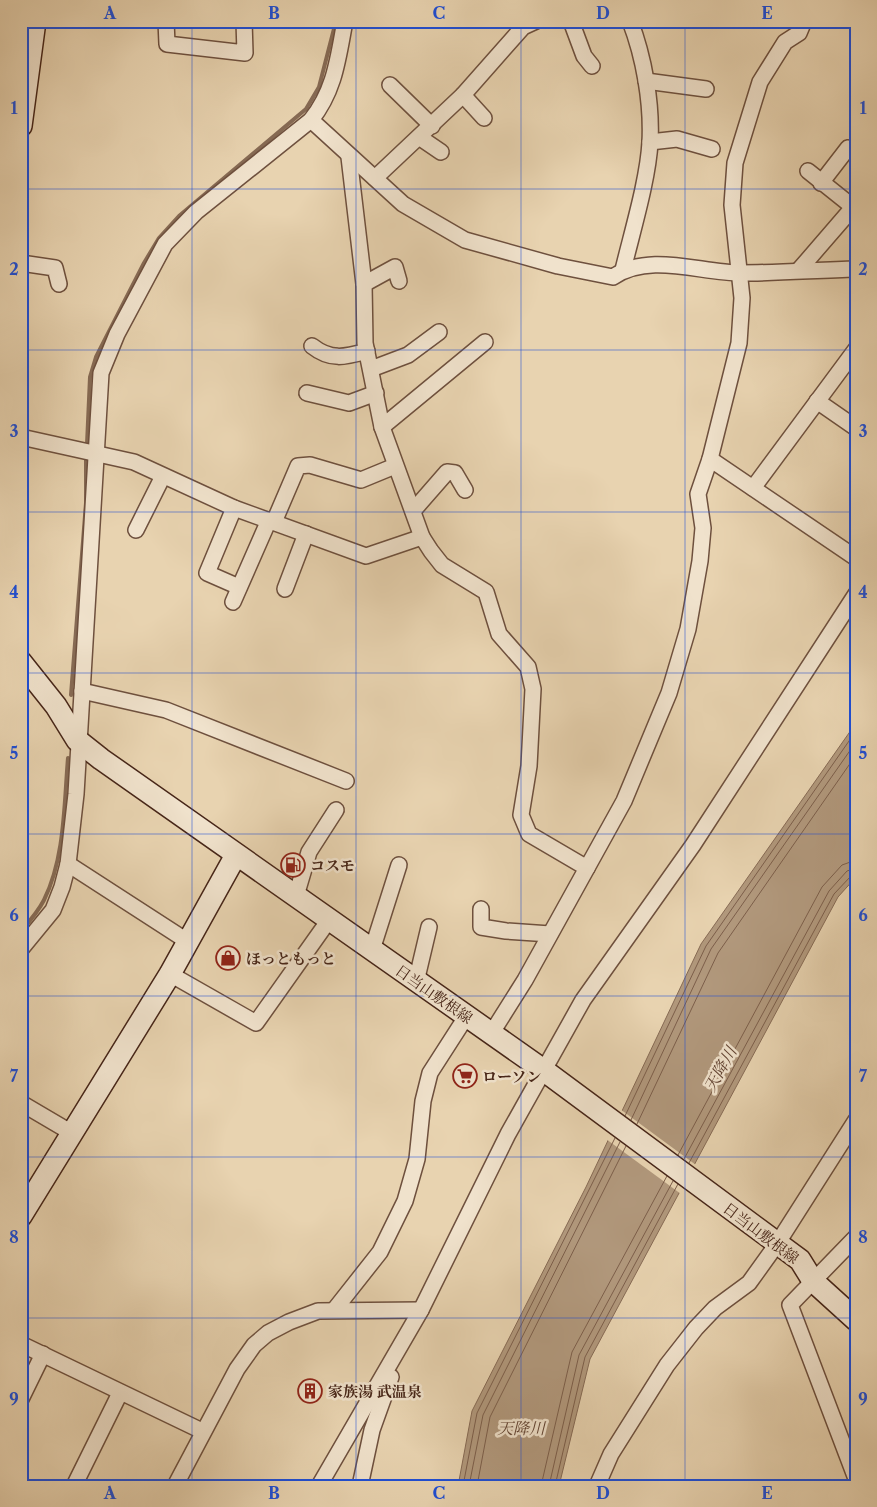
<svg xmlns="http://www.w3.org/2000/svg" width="877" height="1507" viewBox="0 0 877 1507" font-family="'Libre Caslon Text','Noto Serif JP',serif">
	<rect width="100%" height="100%" fill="#e8d3b0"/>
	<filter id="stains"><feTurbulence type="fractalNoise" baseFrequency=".004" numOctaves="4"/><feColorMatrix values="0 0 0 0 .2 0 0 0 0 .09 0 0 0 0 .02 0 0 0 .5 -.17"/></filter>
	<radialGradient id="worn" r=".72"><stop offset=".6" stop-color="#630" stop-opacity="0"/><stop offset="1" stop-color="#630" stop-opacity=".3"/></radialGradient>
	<polygon fill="#b1987c" stroke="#866a54" points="856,723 856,877 838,897 590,1359 559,1486 458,1486 472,1411 586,1187 701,944"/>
	<polygon fill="#e8d3b0" points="620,1109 696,1165 681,1194 606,1139"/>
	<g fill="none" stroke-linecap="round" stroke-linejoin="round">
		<g stroke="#7c5e4a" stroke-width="1">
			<polyline points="625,1116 706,946 856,731"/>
			<polyline points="631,1120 711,949 856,742"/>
			<polyline points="637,1124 718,953 856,755"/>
			<polyline points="678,1155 822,887 842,865 856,860"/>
			<polyline points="684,1159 829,891 847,871 856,868"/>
			<polyline points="689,1163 834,894 851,876 856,874"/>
			<polyline points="463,1486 477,1413 615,1138"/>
			<polyline points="469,1486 483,1415 620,1142"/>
			<polyline points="477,1486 490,1417 626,1146"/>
			<polyline points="541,1486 572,1352 667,1176"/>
			<polyline points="549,1486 579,1355 673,1181"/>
			<polyline points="555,1486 585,1357 678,1184"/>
		</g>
		<g stroke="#866a54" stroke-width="4">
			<polyline points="87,444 90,377 96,357 144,263 159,238 179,216 306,109 319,87 336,21"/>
			<polyline points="71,695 86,503 86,457"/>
			<path d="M 21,931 C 29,922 38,912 44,900 C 65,858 64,804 68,758"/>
		</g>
		<g stroke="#6e503e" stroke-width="18">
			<g id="street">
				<polyline points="166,21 167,44 245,53 244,21"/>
				<polyline points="571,21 584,56 592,66"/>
				<polyline points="646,81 706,89"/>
				<polyline points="390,85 432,126"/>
				<polyline points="463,95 484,118"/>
				<path d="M 311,120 L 403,204 L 465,240 L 558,266 L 613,277 C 650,252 700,273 741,273 C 779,273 817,270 856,269"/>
				<polyline points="419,137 441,152"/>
				<polyline points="650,142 677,139 712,149"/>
				<polyline points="349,157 364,284 365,343 382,427 422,537 431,551 442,565 486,592 499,634 528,667 533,689 529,766 521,815 529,834 587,868"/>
				<polyline points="808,171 853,207"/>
				<polyline points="375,178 463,95 523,27 536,21"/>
				<polyline points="821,183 848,148"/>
				<polyline points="21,263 55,268 59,284"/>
				<path d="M 623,270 C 632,232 648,180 650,142 C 652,103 644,57 630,21"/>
				<polyline points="799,270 856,204"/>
				<polyline points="364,284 395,267 399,281"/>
				<path d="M 312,346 C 331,361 345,357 367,351"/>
				<polyline points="371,369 408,355 439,332"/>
				<polyline points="307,393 349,403 376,393"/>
				<polyline points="817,401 856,428"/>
				<polyline points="382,427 485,342"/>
				<polyline points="21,437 134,462 234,508 366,556 422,537"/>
				<polyline points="710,459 856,558"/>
				<polyline points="753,488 856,349"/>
				<polyline points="234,508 207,573 239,587"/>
				<polyline points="413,511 447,472 455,473 465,490"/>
				<polyline points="274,522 298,466 310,465 361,480 395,466"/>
				<polyline points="136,530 163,476"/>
				<polyline points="285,589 306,534"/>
				<polyline points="233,602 269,520"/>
				<polyline points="82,691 166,710 346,781"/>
				<polyline points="68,864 187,941"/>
				<polyline points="296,896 309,852 336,810"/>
				<polyline points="481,909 481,927 506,931 550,934"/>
				<path d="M 21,949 L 53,910 L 62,887 L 68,864 L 76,794 L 101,373 L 117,334 L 165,244 L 196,212 L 311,120 C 335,90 338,58 345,21"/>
				<polyline points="372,950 399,865"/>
				<polyline points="170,974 256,1023 329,920"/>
				<polyline points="416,982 429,927"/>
				<polyline points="491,1034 525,980 624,801 669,693 688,629 700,561 703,528 698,494 710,459 739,343 742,298 732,205 735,163 760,82 785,42 799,33 804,21"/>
				<polyline points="21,1103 72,1133"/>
				<polyline points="335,1309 380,1252 405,1201 417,1159 423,1101 430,1073 466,1017"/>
				<polyline points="21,1344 202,1431"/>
				<polyline points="21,1399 43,1354"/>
				<polyline points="855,1476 790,1305 856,1237"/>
				<polyline points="74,1486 120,1393"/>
				<polyline points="175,1486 237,1369 254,1345 268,1333 289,1322 318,1311 421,1310"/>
				<polyline points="319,1486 421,1310 508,1134 583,1000 693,845 856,594"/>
				<polyline points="360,1486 372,1430 391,1377"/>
				<polyline points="597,1486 611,1454 667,1365 696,1328 715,1308 749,1283 777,1244 856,1120"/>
			</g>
		</g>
		<g stroke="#462518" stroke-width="24">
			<g id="secondary">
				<polyline points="21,126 35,21"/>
				<polyline points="21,662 56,706 77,740 101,759 542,1069 800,1260 813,1281 856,1320"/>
				<polyline points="21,1216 170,974 236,855"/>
			</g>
		</g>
		<use href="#street" stroke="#f0e2cc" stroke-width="15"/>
		<use href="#secondary" stroke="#f0e2cc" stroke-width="21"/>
	</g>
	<path fill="none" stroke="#1d4ed8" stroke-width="1" stroke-opacity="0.55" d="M 192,21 L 192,1486M 356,21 L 356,1486M 521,21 L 521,1486M 685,21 L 685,1486M 21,189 L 856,189M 21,350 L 856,350M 21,512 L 856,512M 21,673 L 856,673M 21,834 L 856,834M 21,996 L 856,996M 21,1157 L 856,1157M 21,1318 L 856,1318"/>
	<defs>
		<g id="fuel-ring" transform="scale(1.25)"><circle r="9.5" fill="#f0e2cc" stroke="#8f2418" stroke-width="1.5"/><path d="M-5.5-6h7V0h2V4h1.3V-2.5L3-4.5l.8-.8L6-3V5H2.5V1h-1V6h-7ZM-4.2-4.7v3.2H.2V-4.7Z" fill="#8f2418"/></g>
		<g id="shop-ring" transform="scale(1.25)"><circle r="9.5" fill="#f0e2cc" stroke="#8f2418" stroke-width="1.5"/><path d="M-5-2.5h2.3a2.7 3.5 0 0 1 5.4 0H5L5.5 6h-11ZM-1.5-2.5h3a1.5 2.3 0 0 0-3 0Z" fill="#8f2418"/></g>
		<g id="supermarket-ring" transform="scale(1.25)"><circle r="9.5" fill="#f0e2cc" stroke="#8f2418" stroke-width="1.5"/><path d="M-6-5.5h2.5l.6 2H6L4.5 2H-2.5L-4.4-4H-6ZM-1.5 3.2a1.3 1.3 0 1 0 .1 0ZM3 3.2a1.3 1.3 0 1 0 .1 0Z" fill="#8f2418"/></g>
		<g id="building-ring" transform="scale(1.25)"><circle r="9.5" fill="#f0e2cc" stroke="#8f2418" stroke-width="1.5"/><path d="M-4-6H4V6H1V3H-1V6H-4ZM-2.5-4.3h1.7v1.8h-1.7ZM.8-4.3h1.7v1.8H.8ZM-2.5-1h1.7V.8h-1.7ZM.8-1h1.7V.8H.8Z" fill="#8f2418"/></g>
	</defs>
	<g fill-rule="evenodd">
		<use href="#fuel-ring" x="293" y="865"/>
		<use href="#shop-ring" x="228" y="958"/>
		<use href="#supermarket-ring" x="465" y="1076"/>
		<use href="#building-ring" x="310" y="1391"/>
	</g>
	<g text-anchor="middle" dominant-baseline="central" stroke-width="5" stroke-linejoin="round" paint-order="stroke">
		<g font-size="15" font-weight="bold" fill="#462518" stroke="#f0e2cc" text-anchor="start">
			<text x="310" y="865">コスモ</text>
			<text x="246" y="958">ほっともっと</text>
			<text x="482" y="1076">ローソン</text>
			<text x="328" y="1391">家族湯 武温泉</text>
		</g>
		<g font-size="15" fill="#462518" stroke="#f0e2cc">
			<text transform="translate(434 994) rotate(35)">日当山敷根線</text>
			<text transform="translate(761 1233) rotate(37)">日当山敷根線</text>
		</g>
		<g font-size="16" font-style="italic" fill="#614231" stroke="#f0e2cc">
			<text transform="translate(720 1069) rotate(-61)">天降川</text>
			<text x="521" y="1428">天降川</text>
		</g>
	</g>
	<rect width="877" height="1507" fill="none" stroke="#e8d3b0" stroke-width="55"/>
	<rect x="28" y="28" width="822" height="1452" fill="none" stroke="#1d4ed8" stroke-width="2"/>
	<g font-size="16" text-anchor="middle" font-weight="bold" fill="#1d4ed8">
		<text x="110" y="19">A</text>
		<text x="274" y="19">B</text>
		<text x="439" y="19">C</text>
		<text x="603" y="19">D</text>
		<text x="767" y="19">E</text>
		<text x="14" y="114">1</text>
		<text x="863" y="114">1</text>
		<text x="14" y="275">2</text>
		<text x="863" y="275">2</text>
		<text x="14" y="437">3</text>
		<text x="863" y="437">3</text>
		<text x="14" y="598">4</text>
		<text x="863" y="598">4</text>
		<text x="14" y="759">5</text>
		<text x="863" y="759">5</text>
		<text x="14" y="921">6</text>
		<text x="863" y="921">6</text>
		<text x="14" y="1082">7</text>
		<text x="863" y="1082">7</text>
		<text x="14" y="1243">8</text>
		<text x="863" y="1243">8</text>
		<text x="14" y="1405">9</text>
		<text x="863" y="1405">9</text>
		<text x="110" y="1499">A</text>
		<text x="274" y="1499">B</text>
		<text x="439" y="1499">C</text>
		<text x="603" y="1499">D</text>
		<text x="767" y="1499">E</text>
	</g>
	<rect width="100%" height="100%" filter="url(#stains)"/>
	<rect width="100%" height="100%" fill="url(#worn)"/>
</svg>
